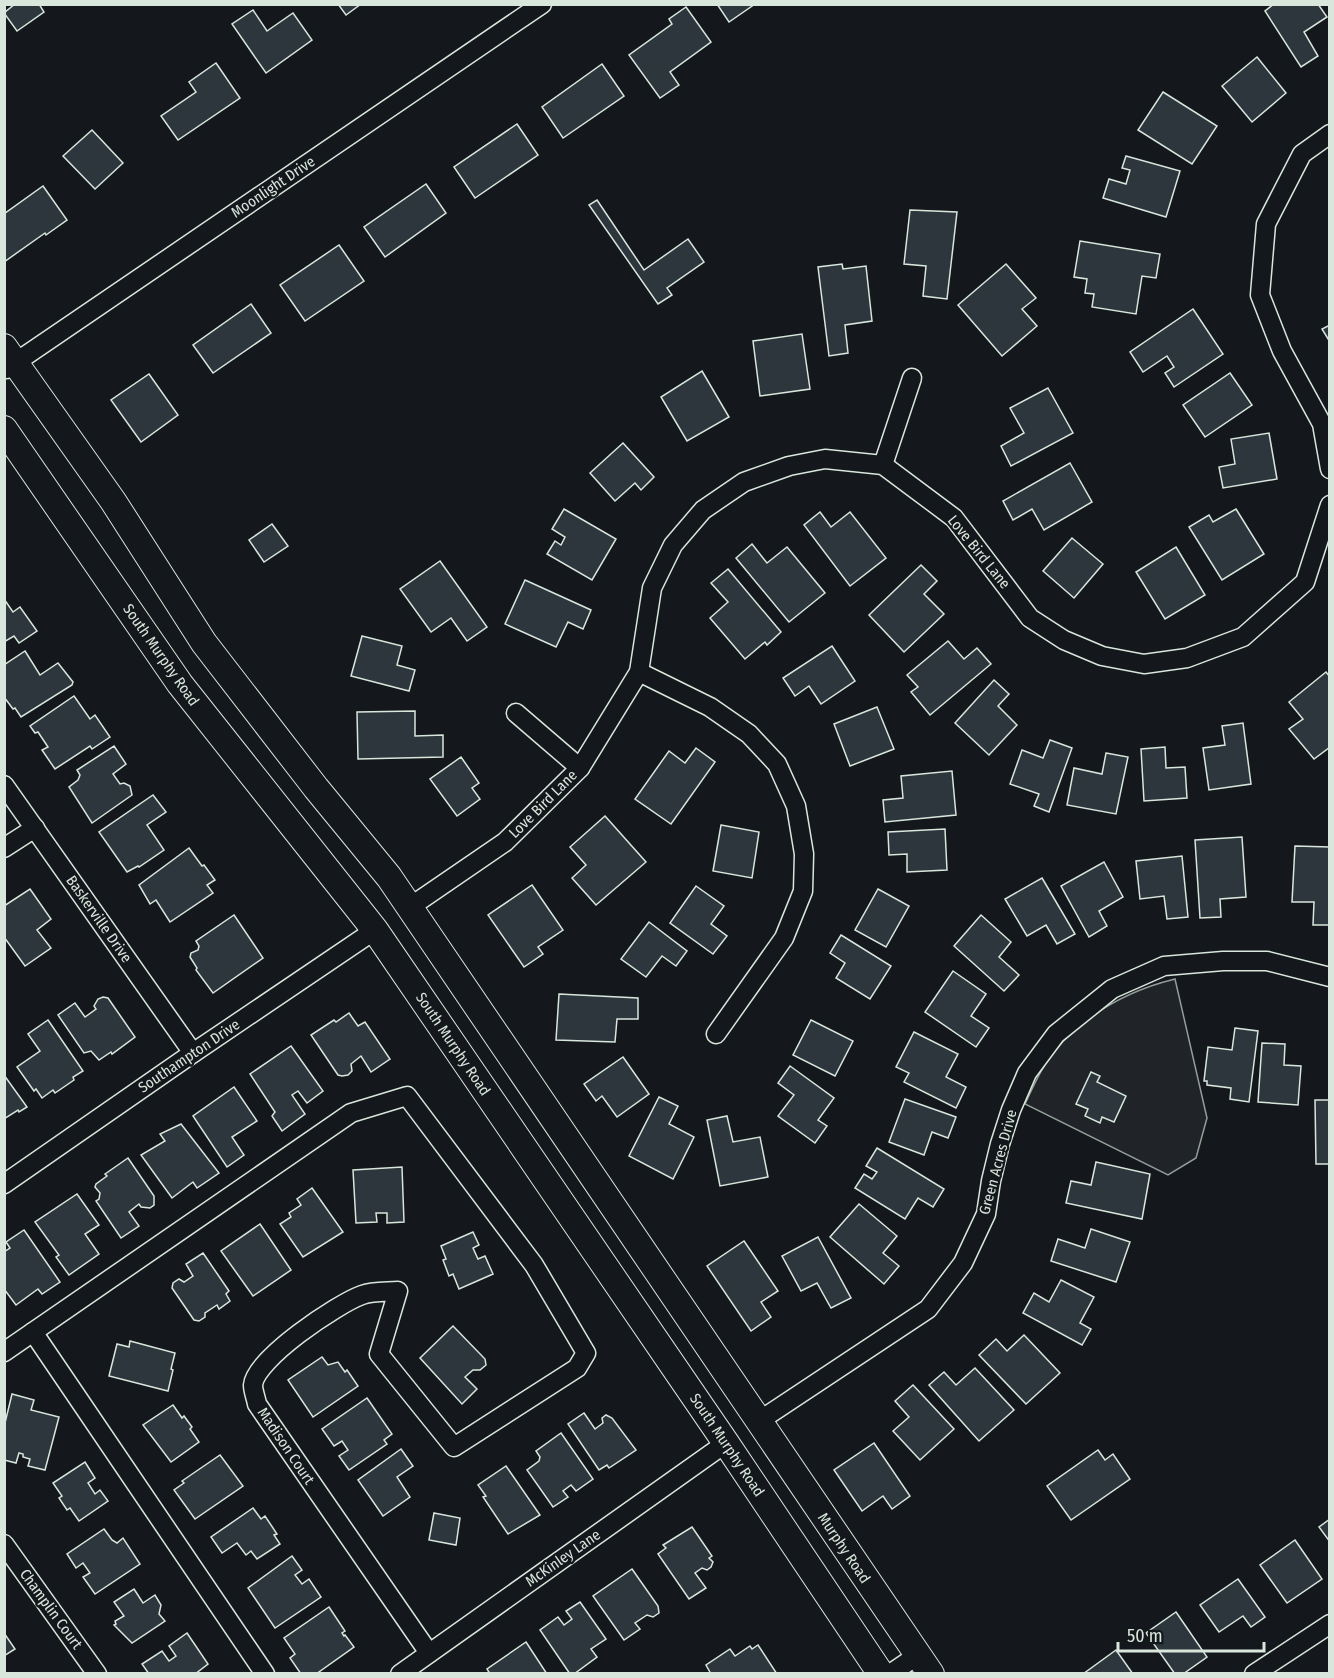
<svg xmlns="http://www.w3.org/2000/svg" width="1334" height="1678" viewBox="0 0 1334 1678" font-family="'Fira Sans Condensed',sans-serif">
	<rect width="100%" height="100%" fill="#14181c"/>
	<path fill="#202428" stroke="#939e99" stroke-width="1.5" d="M 1175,979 L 1207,1118 L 1196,1158 L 1168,1175 L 1025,1104 C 1034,1085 1043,1064 1057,1048 C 1088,1013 1130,990 1175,979 Z"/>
	<g fill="#2c363c" stroke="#d8e6dc" stroke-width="1.5">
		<polygon points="15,4 39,4 44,12 17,31 4,13"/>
		<polygon points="338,4 361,4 346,15"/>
		<polygon points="717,4 755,4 729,22"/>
		<polygon points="1274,4 1318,4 1327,17 1304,32 1318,56 1301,67 1265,11"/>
		<polygon points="686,7 711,42 670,72 679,85 660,98 629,55 672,24 669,19"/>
		<polygon points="253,10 267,31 293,13 312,40 266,73 232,24"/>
		<polygon points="1257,57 1286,93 1252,122 1222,86"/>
		<polygon points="216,63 240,98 178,140 161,116 196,92 189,82"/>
		<polygon points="602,64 624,96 563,138 542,107"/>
		<polygon points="1163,92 1217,126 1192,164 1138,130"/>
		<polygon points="517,124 538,155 475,198 454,167"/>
		<polygon points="92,130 123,163 95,189 63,156"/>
		<polygon points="1126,156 1180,171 1166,217 1103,198 1109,179 1126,184 1130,170 1122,168"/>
		<polygon points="426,184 446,213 385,257 364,227"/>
		<polygon points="43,186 67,220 46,235 45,233 4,262 4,214"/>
		<polygon points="597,200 644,270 688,239 704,262 667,288 672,295 658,304 589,205"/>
		<polygon points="910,210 957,212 947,299 923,296 926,266 904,264"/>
		<polygon points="1080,241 1160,254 1156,278 1142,276 1136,314 1092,307 1094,294 1085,293 1087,279 1074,277"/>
		<polygon points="339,245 364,281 305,321 280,285"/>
		<polygon points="842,264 843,269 866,266 872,321 845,325 848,353 829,356 818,267"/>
		<polygon points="1006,264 1036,298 1022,309 1037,326 1002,356 958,305"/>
		<polygon points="251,304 271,333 213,373 193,345"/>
		<polygon points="1193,309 1223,354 1174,387 1165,373 1174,367 1167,356 1143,372 1130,352"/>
		<polygon points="1330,325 1330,342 1322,329"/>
		<polygon points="802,334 810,389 760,396 753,341"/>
		<polygon points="702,371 729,417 687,441 661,397"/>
		<polygon points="1230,373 1252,405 1205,437 1183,405"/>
		<polygon points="149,374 178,415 141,442 111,400"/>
		<polygon points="1048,388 1073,433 1011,466 1001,446 1024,433 1010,408"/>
		<polygon points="1269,433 1277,479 1223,488 1219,467 1235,464 1231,439"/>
		<polygon points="623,443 654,477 641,490 635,483 615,501 590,473"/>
		<polygon points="1070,463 1092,502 1044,530 1032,509 1013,520 1003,501"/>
		<polygon points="564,509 616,539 592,580 547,554 555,541 561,545 565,537 552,529"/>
		<polygon points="1236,509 1264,554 1222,580 1189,527 1209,515 1213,522"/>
		<polygon points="820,512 831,527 850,512 886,558 850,586 804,525"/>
		<polygon points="272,524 288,546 264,562 249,540"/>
		<polygon points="1072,538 1103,564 1074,598 1043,571"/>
		<polygon points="752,544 767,563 787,547 825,593 789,622 736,558"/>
		<polygon points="1176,547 1205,595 1165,619 1136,572"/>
		<polygon points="440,561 487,627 467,641 451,618 431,632 400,589"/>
		<polygon points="921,565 937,581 924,594 944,614 904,652 869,615"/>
		<polygon points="728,569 781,632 767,645 765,642 745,659 710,618 728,602 711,583"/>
		<polygon points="525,580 591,610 583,629 568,622 556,647 505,624"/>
		<polygon points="4,599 13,612 20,607 37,631 19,643 14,636 4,642"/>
		<polygon points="362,636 402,646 397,665 415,670 409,691 351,676"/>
		<polygon points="948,641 964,659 977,648 991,664 930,715 911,692 918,687 907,675"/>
		<polygon points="832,646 855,681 821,704 809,686 795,696 783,678"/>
		<polygon points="25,651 40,675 58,663 73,682 72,685 21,717 15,708 13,709 4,697 4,665"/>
		<polygon points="1326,672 1330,677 1330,747 1314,759 1289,729 1303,719 1289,702"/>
		<polygon points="994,680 1009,694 998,706 1017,725 989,755 955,723"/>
		<polygon points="74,696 90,719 95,715 110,737 92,749 90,746 55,769 42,750 48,747 38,732 35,733 30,726"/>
		<polygon points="877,707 894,749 850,766 834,724"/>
		<polygon points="415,711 415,736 443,735 443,757 358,759 357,712"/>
		<polygon points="1243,723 1251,784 1209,790 1203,748 1225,745 1222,726"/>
		<polygon points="1050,740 1072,748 1049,812 1034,806 1039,794 1010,784 1022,750 1043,758"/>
		<polygon points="114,746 126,764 113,774 120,784 124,783 130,786 132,795 92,823 69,787 78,780 80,775 77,770"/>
		<polygon points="1165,747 1166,768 1185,767 1187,798 1144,801 1141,749"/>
		<polygon points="696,748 715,762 671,824 635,799 669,751 685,763"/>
		<polygon points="1106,753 1128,757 1116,814 1067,805 1074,768 1102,774"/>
		<polygon points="461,757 479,783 472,788 480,799 457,816 430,779"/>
		<polygon points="952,771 956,815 885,822 883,800 903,798 901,776"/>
		<polygon points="153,795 166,812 147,825 164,850 139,867 138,866 127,872 99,832"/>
		<polygon points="605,816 646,862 596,905 572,878 586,865 570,847"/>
		<polygon points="721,825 759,832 752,878 713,871"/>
		<polygon points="945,829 947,870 907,872 907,854 889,855 888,832"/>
		<polygon points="1242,837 1246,897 1220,899 1221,917 1200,918 1195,840"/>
		<polygon points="1295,846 1330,847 1330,925 1313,925 1314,902 1292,902"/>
		<polygon points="189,848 202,866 204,865 215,880 207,885 213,893 170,922 156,900 150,904 139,885"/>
		<polygon points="1182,856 1188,917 1167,919 1164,896 1140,899 1136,861"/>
		<polygon points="1104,862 1123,897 1099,911 1107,926 1089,937 1061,886"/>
		<polygon points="1042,878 1075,934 1057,944 1046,925 1027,936 1005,899"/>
		<polygon points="532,885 563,930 538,947 543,954 524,967 488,915"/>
		<polygon points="696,886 724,906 711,924 727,936 713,954 670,923"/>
		<polygon points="30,889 51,919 37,930 51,948 25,966 4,937 4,906"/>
		<polygon points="878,889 909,906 886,947 855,930"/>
		<polygon points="234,915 263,958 213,993 196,970 197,968 190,957 191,953 198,950 199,946 196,941"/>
		<polygon points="981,915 1011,942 999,957 1019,975 1004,991 954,946"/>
		<polygon points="649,922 687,951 676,966 662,956 646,977 621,959"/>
		<polygon points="841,935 891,966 870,999 836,978 845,963 830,953"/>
		<polygon points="953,971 986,994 971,1016 989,1028 976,1047 925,1012"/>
		<polygon points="559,994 638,998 638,1019 617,1019 615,1042 556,1040"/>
		<polygon points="103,997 108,998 135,1037 112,1054 111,1052 99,1060 91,1051 84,1053 58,1015 75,1003 85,1017 96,1009 94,1006 98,999"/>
		<polygon points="349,1013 358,1026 365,1022 390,1059 371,1072 361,1056 351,1064 352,1071 348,1075 342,1076 338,1075 311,1035 334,1020 336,1022"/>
		<polygon points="48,1020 83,1071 73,1077 74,1080 55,1093 53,1090 42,1098 36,1089 34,1091 17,1067 40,1051 28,1034"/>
		<polygon points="811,1020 853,1041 835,1076 793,1055"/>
		<polygon points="1235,1028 1258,1031 1249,1102 1230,1099 1231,1088 1207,1085 1207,1081 1204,1081 1208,1047 1232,1050"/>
		<polygon points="914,1032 958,1054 946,1077 966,1087 956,1108 904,1082 909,1073 896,1067"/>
		<polygon points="1262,1043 1285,1044 1284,1065 1301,1066 1298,1105 1258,1102"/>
		<polygon points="291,1046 323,1091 307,1103 298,1091 292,1095 305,1114 282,1131 272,1116 275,1112 250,1074"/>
		<polygon points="623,1057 649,1094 617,1117 602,1096 596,1101 584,1084"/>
		<polygon points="790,1066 834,1098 818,1120 827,1126 815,1143 778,1116 794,1095 778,1083"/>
		<polygon points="1091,1072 1100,1076 1097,1082 1126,1096 1114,1122 1102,1117 1100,1123 1085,1116 1088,1109 1076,1104"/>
		<polygon points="4,1075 27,1107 19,1112 18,1110 4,1119"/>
		<polygon points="234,1087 257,1121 232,1137 244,1155 227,1167 193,1116"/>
		<polygon points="659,1097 678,1106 669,1124 694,1137 673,1179 629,1156"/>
		<polygon points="905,1099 956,1117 948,1138 932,1132 924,1155 889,1142"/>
		<polygon points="1315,1100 1330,1100 1330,1164 1316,1164"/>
		<polygon points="727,1116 733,1142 760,1137 768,1177 720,1186 707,1120"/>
		<polygon points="181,1124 219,1173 197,1188 193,1182 172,1198 141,1155 165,1141 160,1134"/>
		<polygon points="877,1148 944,1189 933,1207 918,1198 905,1219 855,1188 864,1174 872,1179 877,1172 866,1166"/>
		<polygon points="128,1158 154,1196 154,1205 150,1208 141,1207 139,1204 129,1212 139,1226 121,1238 96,1201 99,1199 100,1193 95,1187 96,1184 107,1176 105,1174"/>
		<polygon points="1096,1162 1150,1174 1142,1219 1066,1203 1071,1181 1091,1185"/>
		<polygon points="402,1167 404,1222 387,1223 387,1213 376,1213 377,1222 356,1223 353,1170"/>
		<polygon points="312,1188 343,1232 303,1257 280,1224 291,1217 289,1213 301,1205 297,1199"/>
		<polygon points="77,1194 99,1225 85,1234 99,1254 69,1275 56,1257 59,1255 35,1222"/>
		<polygon points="859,1204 897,1236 883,1253 899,1266 884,1284 830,1237"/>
		<polygon points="260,1224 291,1270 253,1296 221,1251"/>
		<polygon points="1091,1229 1130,1242 1116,1282 1051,1261 1058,1239 1085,1248"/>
		<polygon points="24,1230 60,1282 42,1294 38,1289 16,1305 4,1289 4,1252 10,1248 6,1242"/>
		<polygon points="473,1232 479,1245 473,1248 478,1259 485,1256 493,1274 459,1289 453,1274 449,1276 443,1260 446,1259 441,1246"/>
		<polygon points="818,1237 851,1298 831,1308 817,1283 801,1291 782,1256"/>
		<polygon points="744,1241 778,1291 761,1302 771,1317 751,1331 707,1266"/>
		<polygon points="203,1253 229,1291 226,1294 230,1301 219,1309 217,1305 205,1313 205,1317 199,1321 194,1320 172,1288 173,1283 179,1279 184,1282 193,1276 186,1264"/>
		<polygon points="1061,1280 1094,1297 1080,1323 1091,1329 1082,1345 1023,1313 1034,1293 1049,1302"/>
		<polygon points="453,1326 485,1359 486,1365 480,1370 473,1370 465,1377 477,1389 462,1404 420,1358"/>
		<polygon points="1024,1335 1060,1373 1026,1404 979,1355 996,1339 1007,1351"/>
		<polygon points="130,1341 175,1353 171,1369 173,1370 168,1391 109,1376 117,1344 129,1347"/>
		<polygon points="322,1357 328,1365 338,1362 345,1372 347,1370 358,1386 313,1417 288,1380"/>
		<polygon points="975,1368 1014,1410 979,1441 929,1385 944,1372 956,1385"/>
		<polygon points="913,1385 954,1429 920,1460 893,1431 909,1417 895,1401"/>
		<polygon points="12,1394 34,1400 31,1410 59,1417 45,1470 28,1466 30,1459 23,1457 23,1454 19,1453 16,1463 4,1460 4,1427"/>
		<polygon points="367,1398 392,1434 384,1440 387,1444 349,1470 339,1456 348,1450 342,1441 334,1446 322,1429"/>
		<polygon points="173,1405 182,1418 184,1416 192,1427 190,1429 199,1442 171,1462 143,1425"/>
		<polygon points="584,1413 595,1429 603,1423 602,1418 606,1415 612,1418 636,1450 609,1468 607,1465 599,1470 568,1424"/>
		<polygon points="561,1433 593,1479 576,1491 571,1485 563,1491 568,1497 553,1507 527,1470 539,1461 540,1457 536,1451"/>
		<polygon points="874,1443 910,1496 892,1509 883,1496 862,1511 834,1470"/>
		<polygon points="401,1449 413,1466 397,1477 410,1497 383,1516 358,1480"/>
		<polygon points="1098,1450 1105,1460 1113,1454 1130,1479 1071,1520 1047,1486"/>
		<polygon points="220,1455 243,1486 195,1519 174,1490 184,1483 182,1481"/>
		<polygon points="85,1462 95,1478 88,1483 95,1494 100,1490 108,1501 79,1521 70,1508 67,1510 59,1498 62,1496 53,1483"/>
		<polygon points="506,1466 540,1515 508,1534 483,1497 486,1496 478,1485"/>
		<polygon points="253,1508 261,1519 265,1516 277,1534 274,1535 280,1544 257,1559 251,1551 246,1555 237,1543 222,1553 211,1537"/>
		<polygon points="434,1513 460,1518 456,1545 429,1540"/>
		<polygon points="1330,1519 1330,1542 1319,1527"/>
		<polygon points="692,1527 712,1556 709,1558 713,1562 711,1567 707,1570 702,1568 695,1573 706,1588 689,1599 658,1554 666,1548 663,1545"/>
		<polygon points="104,1529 112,1540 117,1543 123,1538 140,1564 95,1594 83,1577 90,1573 83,1563 76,1568 67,1554"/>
		<polygon points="1295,1540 1322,1579 1287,1603 1260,1565"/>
		<polygon points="292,1556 302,1570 295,1575 302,1584 309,1579 321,1597 275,1628 248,1588"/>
		<polygon points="632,1569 658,1606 659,1613 653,1617 647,1615 635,1623 640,1629 624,1640 593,1596"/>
		<polygon points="1238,1579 1265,1617 1251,1627 1243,1616 1219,1632 1200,1605"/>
		<polygon points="134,1589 143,1603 155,1595 161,1605 159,1614 165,1621 132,1643 114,1625 116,1624 115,1621 124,1616 114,1602"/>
		<polygon points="580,1602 606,1639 591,1649 597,1657 574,1674 570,1674 540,1630 558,1617 564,1625 572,1619 566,1611"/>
		<polygon points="329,1607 345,1631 342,1633 344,1636 345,1635 354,1647 316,1674 301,1674 290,1658 295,1654 284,1638"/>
		<polygon points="1176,1612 1207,1657 1183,1674 1175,1674 1146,1633"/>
		<polygon points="4,1633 15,1649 4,1656"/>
		<polygon points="187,1633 208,1664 195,1674 149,1674 142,1664 162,1651 169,1661 176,1656 169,1646"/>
		<polygon points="526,1642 547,1674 490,1674 487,1669"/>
		<polygon points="758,1645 777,1674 711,1674 706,1665 730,1649 735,1656 750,1646 752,1649"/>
		<polygon points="1116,1650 1133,1674 1083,1674"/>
	</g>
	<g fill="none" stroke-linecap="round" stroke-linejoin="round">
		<g stroke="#d8e6dc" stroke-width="21">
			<g id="street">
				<polyline points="1330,134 1302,154 1266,224 1260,295 1282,351 1322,424 1330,469"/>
				<polyline points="6,369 542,4"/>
				<polyline points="883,465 912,378"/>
				<polyline points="639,672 710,707 749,734 777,764 796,806 804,854 803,891 784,938 716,1034"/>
				<polyline points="516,713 580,768"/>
				<polyline points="4,785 193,1053"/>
				<polyline points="4,848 35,828"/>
				<polyline points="410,907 505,842 580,768 639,672 652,588 673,545 703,510 744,482 789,466 825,459 883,465 954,518 1030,618 1064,640 1102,656 1144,664 1187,658 1243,637 1305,582 1330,505"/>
				<polyline points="4,1184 193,1053 375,930"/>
				<polyline points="33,1332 265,1674"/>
				<path d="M 4,1352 L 351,1113 L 407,1096 L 534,1265 L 586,1353 L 577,1368 L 454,1447 L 379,1354 L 398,1291 C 386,1292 373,1291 362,1295 C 337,1304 255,1359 253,1385 C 253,1391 256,1398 257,1404 L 429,1653"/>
				<polyline points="759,1421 928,1309 963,1263 986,1214 991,1181 1000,1144 1011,1110 1027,1073 1056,1034 1112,989 1164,966 1223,961 1267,961 1330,977"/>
				<polyline points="4,1544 97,1674"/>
				<polyline points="400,1674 726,1443"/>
				<polyline points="890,1674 918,1655"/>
				<polyline points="1254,1674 1330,1624"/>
			</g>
		</g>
		<g stroke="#d8e6dc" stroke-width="28">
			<g id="secondary">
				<polyline points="4,347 113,501 204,643 316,788 389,877 931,1674"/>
				<polyline points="4,429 180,684 375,930 726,1443 881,1674"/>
			</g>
		</g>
		<use href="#street" stroke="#14181c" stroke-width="18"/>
		<use href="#secondary" stroke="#14181c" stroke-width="26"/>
	</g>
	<g text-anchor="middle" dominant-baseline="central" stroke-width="4.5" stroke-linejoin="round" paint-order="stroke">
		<g font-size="15" fill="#d8e6dc" stroke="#14181c">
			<text transform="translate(273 187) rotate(-34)">Moonlight Drive</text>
			<text transform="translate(979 552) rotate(51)">Love Bird Lane</text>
			<text transform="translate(161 655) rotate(55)">South Murphy Road</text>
			<text transform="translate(543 804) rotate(-45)">Love Bird Lane</text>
			<text transform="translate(99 919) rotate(55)">Baskerville Drive</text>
			<text transform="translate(453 1044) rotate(56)">South Murphy Road</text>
			<text transform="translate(189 1056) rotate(-34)">Southampton Drive</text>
			<text transform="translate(998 1162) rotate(-75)">Green Acres Drive</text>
			<text transform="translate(727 1445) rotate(56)">South Murphy Road</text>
			<text transform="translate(286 1446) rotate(56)">Madison Court</text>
			<text transform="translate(844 1548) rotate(56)">Murphy Road</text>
			<text transform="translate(563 1558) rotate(-35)">McKinley Lane</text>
			<text transform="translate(51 1609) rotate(54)">Champlin Court</text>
		</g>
	</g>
	<rect width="1334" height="1678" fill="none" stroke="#d8e6dc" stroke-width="12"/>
	<path d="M1118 1642v9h146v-9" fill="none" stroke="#d8e6dc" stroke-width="3"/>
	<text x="1127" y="1642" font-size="18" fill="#d8e6dc" stroke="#14181c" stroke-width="4.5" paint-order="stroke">50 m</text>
</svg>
